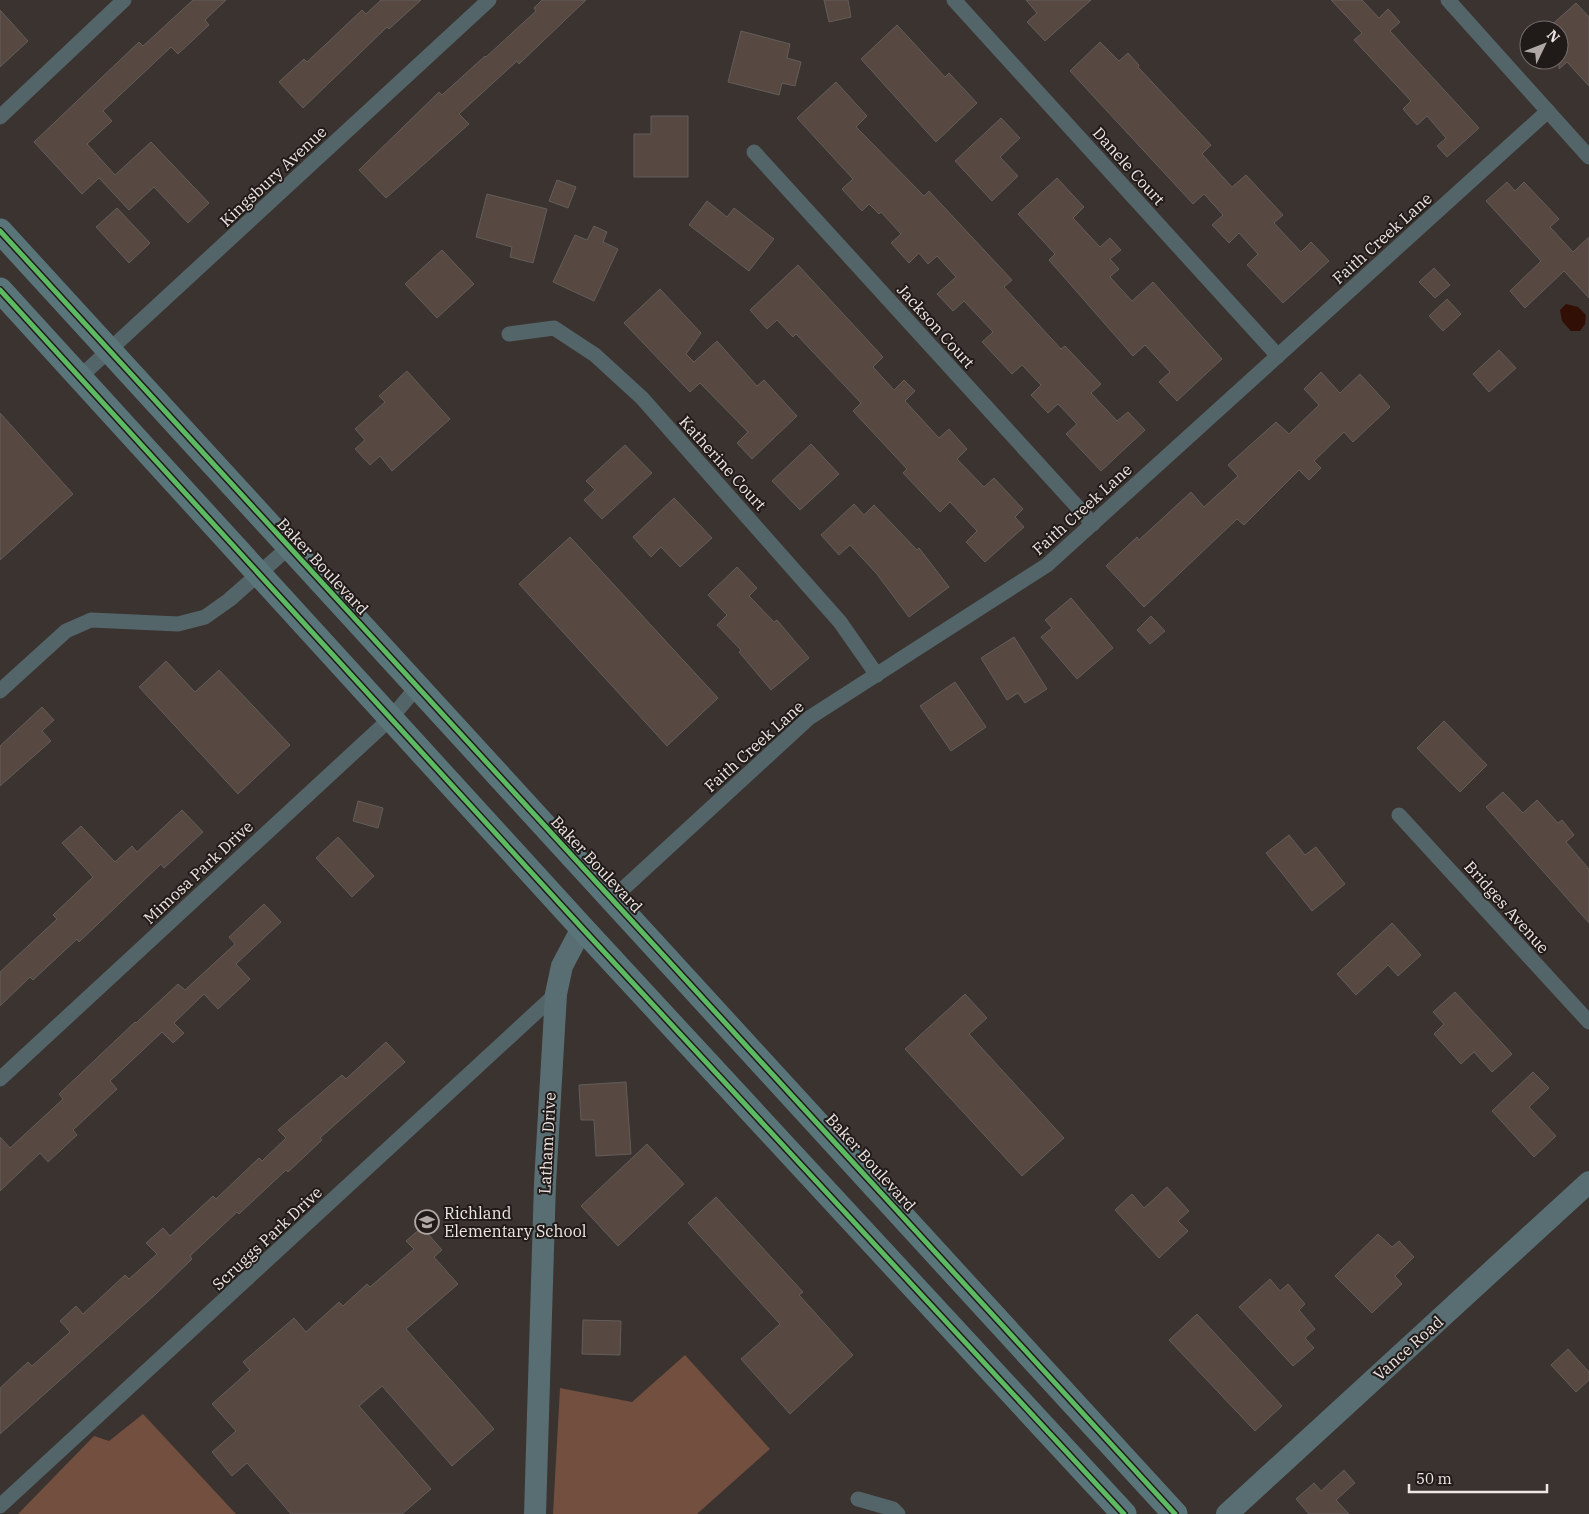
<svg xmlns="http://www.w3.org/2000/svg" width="1589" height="1514" viewBox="0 0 1589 1514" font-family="'IBM Plex Serif',serif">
	<rect width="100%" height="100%" fill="#3a3330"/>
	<g fill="#724f3e">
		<polygon points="685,1355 770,1449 697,1514 553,1514 560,1388 632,1402"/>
		<polygon points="143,1414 236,1514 18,1514 94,1436 109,1441"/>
	</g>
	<polygon fill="#320f04" points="1566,304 1578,307 1586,315 1585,324 1580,331 1571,331 1562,321 1560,310"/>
	<g fill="#574942" stroke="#635d5a">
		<polygon points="193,0 226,0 205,20 209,25 178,54 171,47 103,111 112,121 87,144 115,175 151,142 209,203 188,223 154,187 129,210 99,178 82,194 34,142 139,42 143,46"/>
		<polygon points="381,0 421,0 389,29 387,27 303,108 279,82 304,59 307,62 362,10 366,14"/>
		<polygon points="542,0 586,0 519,64 517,61 459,114 469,124 386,198 359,170 439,92 442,95 485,56 486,57 536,11 534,8"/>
		<polygon points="824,0 848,0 851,17 829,22"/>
		<polygon points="1026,0 1091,0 1045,41 1027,22 1037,13"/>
		<polygon points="1331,0 1362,0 1379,18 1388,9 1400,22 1390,31 1479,128 1447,157 1437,146 1446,138 1427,116 1417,125 1403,109 1411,101 1354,40 1362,33"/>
		<polygon points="1576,3 1589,17 1589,86 1567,62 1559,69 1559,30 1546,30"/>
		<polygon points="0,10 28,41 0,67"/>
		<polygon points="897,25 945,77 949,73 977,103 936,142 861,59"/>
		<polygon points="741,31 790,44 787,58 801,62 795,86 782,83 779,95 728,82"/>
		<polygon points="1100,42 1119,61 1128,53 1139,65 1138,67 1211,145 1202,154 1232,187 1246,175 1283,215 1274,223 1301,252 1311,242 1329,261 1283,303 1247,265 1258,254 1239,233 1229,243 1212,225 1223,215 1204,194 1193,204 1070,71"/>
		<polygon points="836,82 867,116 856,127 924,196 929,191 1012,280 1004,287 1061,349 1065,346 1101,384 1091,393 1117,421 1128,412 1145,430 1101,471 1066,434 1077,424 1058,404 1048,413 1031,395 1041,385 1022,365 1012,374 982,342 993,332 964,301 953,311 937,294 956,277 937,256 928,264 919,253 909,263 891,243 901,234 881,212 879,214 869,204 862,211 842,189 853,179 797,118"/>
		<polygon points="651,116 688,116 688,177 634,177 634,134 651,134"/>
		<polygon points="1001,118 1020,138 1000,157 1018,176 992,201 955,161"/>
		<polygon points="1057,178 1084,207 1073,218 1100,247 1110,238 1121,250 1110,259 1119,269 1110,277 1132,301 1153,282 1222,359 1177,401 1159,382 1170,372 1145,345 1133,356 1049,260 1055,254 1018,214"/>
		<polygon points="557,180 576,187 568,208 549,201"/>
		<polygon points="1507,182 1515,191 1524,182 1559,219 1550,227 1573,252 1589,237 1589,298 1564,271 1525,308 1510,291 1541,261 1486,201"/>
		<polygon points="487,194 547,209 533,263 510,257 512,247 476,237"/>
		<polygon points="707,201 727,217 734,208 774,239 749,271 689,225"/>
		<polygon points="117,208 150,243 129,263 96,227"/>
		<polygon points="594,226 607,232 603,242 618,249 594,301 553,282 575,235 587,240"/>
		<polygon points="442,250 474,284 437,318 405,284"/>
		<polygon points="798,265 883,357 873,367 894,390 904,380 915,391 905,401 939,438 949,429 967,449 957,459 984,487 994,478 1023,509 1015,517 1024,527 985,562 966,542 977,531 950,502 940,512 903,473 907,469 853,411 861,403 796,334 793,337 777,320 767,329 750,310"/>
		<polygon points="1434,268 1450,285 1435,298 1419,282"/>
		<polygon points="660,289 701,333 686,354 694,362 717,341 757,386 764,380 797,416 752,459 737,443 748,432 700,383 690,392 624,323"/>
		<polygon points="1447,299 1461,314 1443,331 1429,316"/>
		<polygon points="1499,350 1516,368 1489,392 1473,374"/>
		<polygon points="407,371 450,419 392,471 380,456 370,465 355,449 365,440 355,429 385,402 379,396"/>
		<polygon points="1321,372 1340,393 1360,374 1390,407 1353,442 1344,432 1314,461 1321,468 1309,480 1299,470 1244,525 1237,519 1144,607 1106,566 1137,537 1139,540 1191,492 1204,507 1238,476 1228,465 1276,422 1289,434 1319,405 1304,389"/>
		<polygon points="0,413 73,494 0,560"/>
		<polygon points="811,444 839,474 800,510 772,481"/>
		<polygon points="625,445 652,473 602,519 584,500 595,490 586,481"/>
		<polygon points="674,498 712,538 680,567 661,547 651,557 633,537"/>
		<polygon points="854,504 864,515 874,505 917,550 919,548 949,587 909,617 876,573 850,545 839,555 821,535"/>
		<polygon points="570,537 718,698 667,746 519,584"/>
		<polygon points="737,567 757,588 749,596 774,622 777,620 809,658 771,690 739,652 741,650 717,625 727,615 708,595"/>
		<polygon points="1071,598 1113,648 1077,679 1041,637 1052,628 1045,620"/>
		<polygon points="1151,616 1165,631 1150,644 1137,630"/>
		<polygon points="1014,637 1047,689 1025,703 1018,693 1007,700 981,658"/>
		<polygon points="166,661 195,692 219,670 290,745 238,794 139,687"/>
		<polygon points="955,682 986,727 951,751 920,706"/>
		<polygon points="42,707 54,720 42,731 51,741 0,786 0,746"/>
		<polygon points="1444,721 1487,765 1460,792 1417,748"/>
		<polygon points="1503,792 1523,813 1537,800 1558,823 1562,820 1574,835 1566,842 1589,869 1589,923 1486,807"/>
		<polygon points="358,801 383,808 378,828 353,821"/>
		<polygon points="182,810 203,832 164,868 161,864 79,942 77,939 33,980 30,977 0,1006 0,972 57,919 53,915 93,877 62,843 81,826 115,862 132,846 137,852"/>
		<polygon points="1289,835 1305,855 1316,847 1345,884 1312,911 1266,853"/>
		<polygon points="338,837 374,876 352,897 316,858"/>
		<polygon points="264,904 281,922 236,964 250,979 218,1009 204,994 174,1023 184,1033 173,1043 162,1032 110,1081 117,1089 73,1130 77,1135 48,1162 40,1153 0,1191 0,1137 10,1148 63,1099 59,1094 135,1022 136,1023 178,984 185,990 235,944 229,937"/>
		<polygon points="1392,923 1421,955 1398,976 1388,965 1356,995 1337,974"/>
		<polygon points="1455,992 1512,1054 1492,1072 1474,1052 1461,1064 1434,1034 1444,1024 1433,1012"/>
		<polygon points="965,994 987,1018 969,1034 1064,1138 1022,1176 905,1049"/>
		<polygon points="386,1042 405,1062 320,1138 322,1140 288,1172 286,1170 239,1214 237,1212 190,1256 192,1259 156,1294 0,1434 0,1388 28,1362 32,1366 70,1332 60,1321 76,1306 83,1314 125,1275 129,1279 157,1254 146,1243 163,1228 170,1236 213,1196 216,1199 259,1158 262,1161 286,1138 278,1130 342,1075 346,1079"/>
		<polygon points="1533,1072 1549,1088 1529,1107 1556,1136 1534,1157 1492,1111"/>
		<polygon points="626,1082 631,1154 596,1156 594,1120 581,1120 579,1085"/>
		<polygon points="647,1144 684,1184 618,1246 581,1206"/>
		<polygon points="1167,1187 1189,1211 1178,1221 1188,1231 1159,1258 1115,1210 1132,1194 1144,1208"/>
		<polygon points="716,1197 803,1292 799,1295 853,1355 790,1414 741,1359 780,1324 688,1223"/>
		<polygon points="422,1227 442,1250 434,1257 458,1284 406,1329 494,1429 452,1466 382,1386 359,1406 431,1489 402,1514 291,1514 247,1463 232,1476 212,1452 236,1431 212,1404 250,1370 243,1362 294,1318 306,1332 339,1302 343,1306 367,1284 370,1287 414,1249 406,1241"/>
		<polygon points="1378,1234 1392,1247 1399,1241 1414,1257 1395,1276 1402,1284 1372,1313 1335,1276"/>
		<polygon points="1270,1279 1280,1291 1288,1284 1305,1304 1299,1310 1315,1329 1305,1338 1314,1348 1293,1366 1239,1307"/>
		<polygon points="1197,1314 1282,1406 1255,1431 1169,1340"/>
		<polygon points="583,1320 621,1321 620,1355 582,1354"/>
		<polygon points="1568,1349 1589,1372 1589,1380 1576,1392 1551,1365"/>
		<polygon points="1344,1470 1355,1483 1336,1500 1349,1514 1309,1514 1296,1499 1314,1483 1321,1491"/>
	</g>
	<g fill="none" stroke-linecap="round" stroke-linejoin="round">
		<g stroke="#546569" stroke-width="15">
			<polyline points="954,0 1278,356"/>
			<polyline points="1448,0 1589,157"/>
			<polyline points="0,117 124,0"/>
			<polyline points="754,152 1093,524"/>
			<polyline points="509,334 554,328 595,355 642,398 840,622 877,675"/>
			<polyline points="80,377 489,0"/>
			<polyline points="0,691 66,631 91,620 178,624 205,617 229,600 288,548"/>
			<polyline points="1399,815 1589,1022"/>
			<polyline points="612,899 809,718 1047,565 1548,111"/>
			<polyline points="0,1079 391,718 417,687"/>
			<polyline points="858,1499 893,1509 898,1514"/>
			<polyline points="0,1506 556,994"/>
		</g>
		<g stroke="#596e73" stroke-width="22">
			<polyline points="535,1514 545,1183 556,994 562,966 582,928"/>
			<polyline points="1227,1514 1589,1182"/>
		</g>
		<g stroke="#5a757a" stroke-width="25">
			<polyline points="0,231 1175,1514"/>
			<polyline points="0,290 582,928 1124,1514"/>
		</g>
		<g stroke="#201b19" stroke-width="8">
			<g id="cycleway">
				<polyline points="0,231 1175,1514"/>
				<polyline points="0,290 582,928 1124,1514"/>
			</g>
		</g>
		<use href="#cycleway" stroke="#5cba63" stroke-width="5"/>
	</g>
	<defs>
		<g id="school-ring" transform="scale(1.25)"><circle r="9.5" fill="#201b19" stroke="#b0a8a5" stroke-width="1.5"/><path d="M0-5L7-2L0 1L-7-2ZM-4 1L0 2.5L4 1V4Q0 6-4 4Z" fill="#b0a8a5"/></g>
	</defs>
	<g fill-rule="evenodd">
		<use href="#school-ring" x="427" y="1222"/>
	</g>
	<g text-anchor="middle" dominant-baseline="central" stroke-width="4" stroke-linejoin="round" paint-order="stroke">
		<g font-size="16" fill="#efe7e4" stroke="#201b19">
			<text transform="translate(1129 166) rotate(48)">Danele Court</text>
			<text transform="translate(273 176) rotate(-43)">Kingsbury Avenue</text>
			<text transform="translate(1382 238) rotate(-42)">Faith Creek Lane</text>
			<text transform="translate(936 326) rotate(48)">Jackson Court</text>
			<text transform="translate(723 463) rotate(48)">Katherine Court</text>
			<text transform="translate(1082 509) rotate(-42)">Faith Creek Lane</text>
			<text transform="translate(323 566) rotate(47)">Baker Boulevard</text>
			<text transform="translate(754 746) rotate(-42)">Faith Creek Lane</text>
			<text transform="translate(597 864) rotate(47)">Baker Boulevard</text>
			<text transform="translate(198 872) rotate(-43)">Mimosa Park Drive</text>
			<text transform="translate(1507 907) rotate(48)">Bridges Avenue</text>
			<text transform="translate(547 1143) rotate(-87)">Latham Drive</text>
			<text transform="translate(871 1162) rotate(48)">Baker Boulevard</text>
			<text transform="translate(267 1238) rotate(-43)">Scruggs Park Drive</text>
			<text transform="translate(1408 1348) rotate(-42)">Vance Road</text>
		</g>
		<g font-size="16" fill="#efe7e4" stroke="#201b19" text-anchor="start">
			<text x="444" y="1213">Richland<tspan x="444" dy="18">Elementary School</tspan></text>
		</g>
	</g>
	<g transform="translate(1544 45) rotate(47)"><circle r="24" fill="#201b19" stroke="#736d6a"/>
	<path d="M0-4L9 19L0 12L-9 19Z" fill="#b0a8a5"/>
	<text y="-8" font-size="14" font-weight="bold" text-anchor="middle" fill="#efe7e4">N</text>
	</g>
	<path d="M1409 1484v8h138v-8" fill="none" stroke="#efe7e4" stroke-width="2.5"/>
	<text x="1416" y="1484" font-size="15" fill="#efe7e4" stroke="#201b19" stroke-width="4" paint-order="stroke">50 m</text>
</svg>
